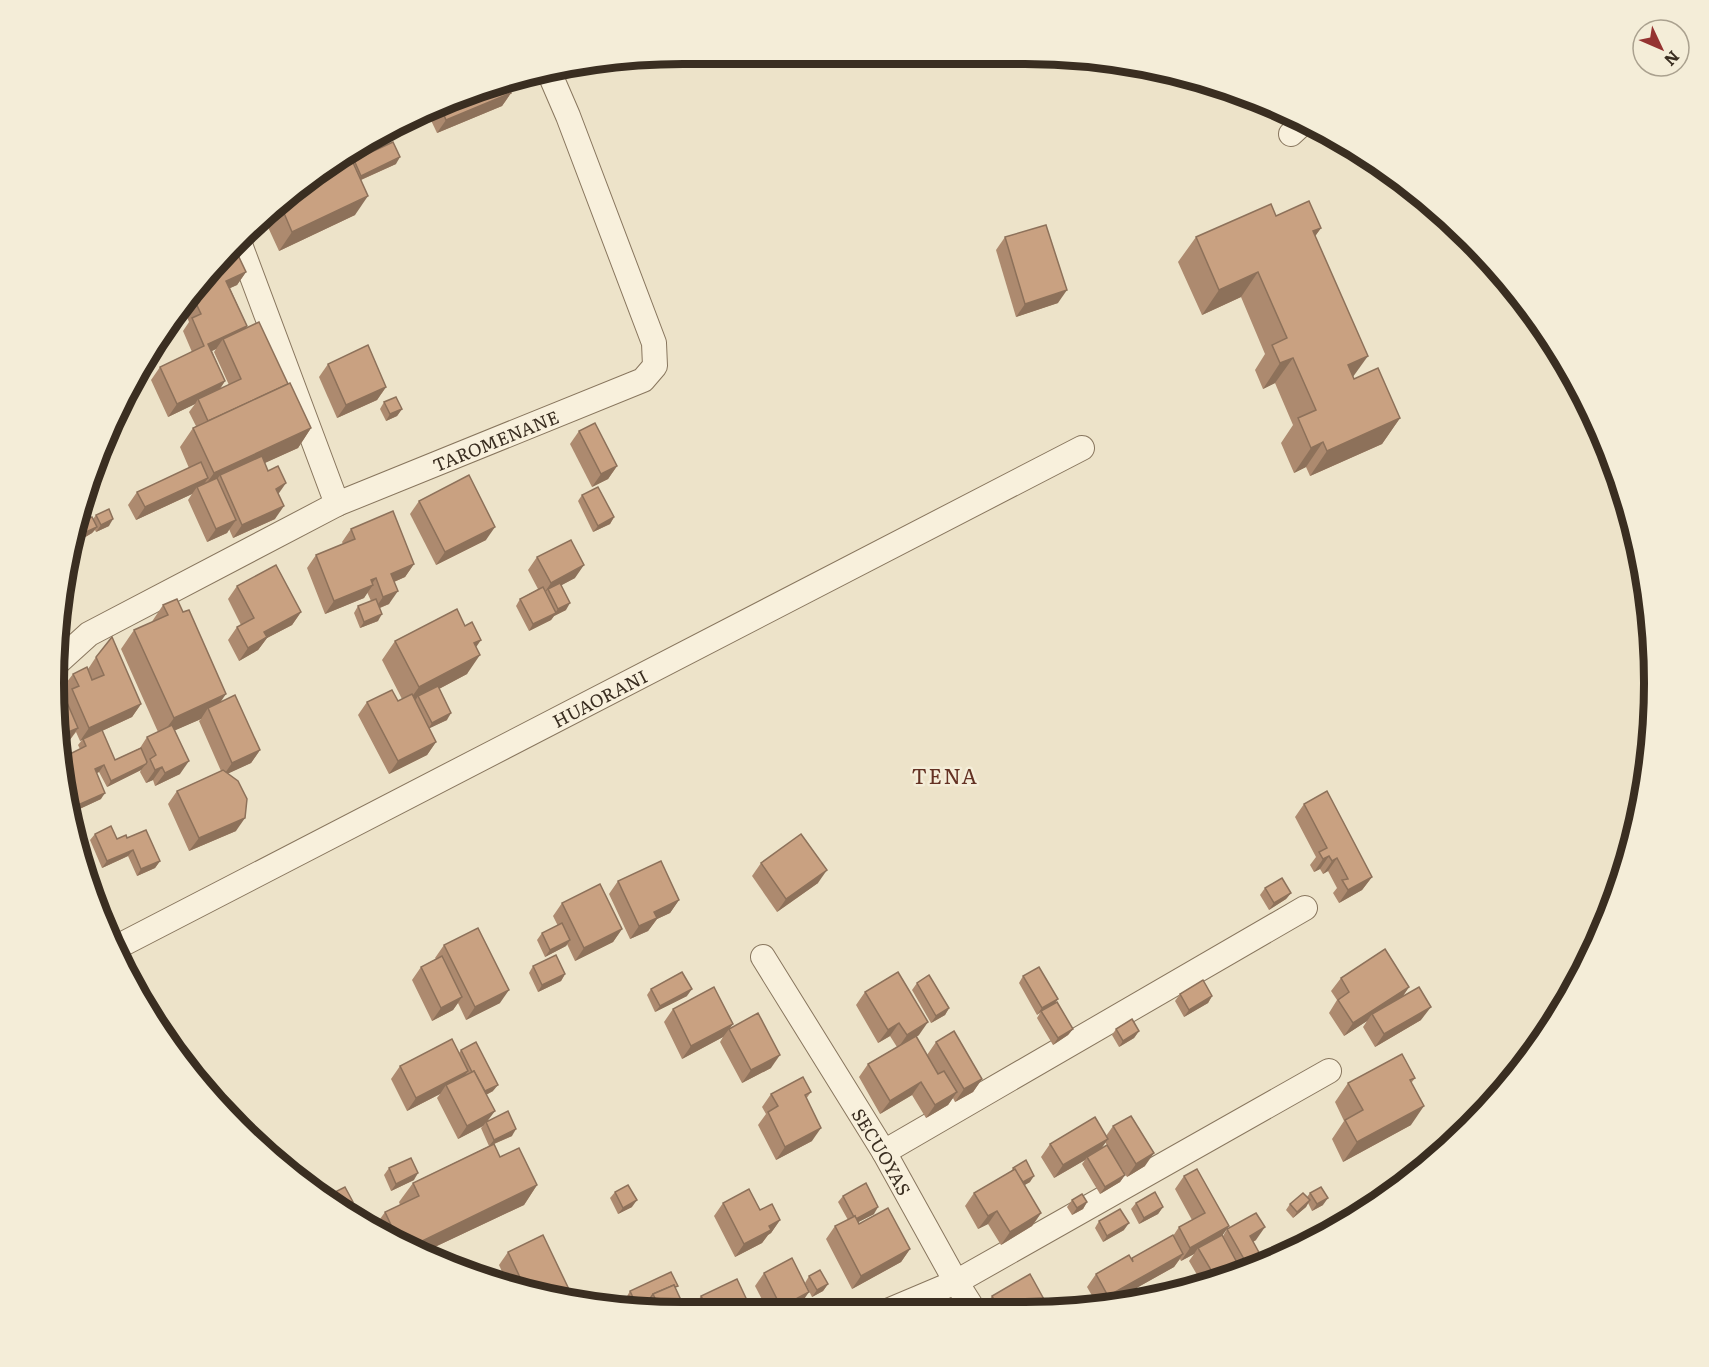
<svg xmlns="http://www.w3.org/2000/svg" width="1709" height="1367" viewBox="0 0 1709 1367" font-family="Literata,serif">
	<rect width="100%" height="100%" fill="#ede3c9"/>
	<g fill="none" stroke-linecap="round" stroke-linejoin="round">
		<g stroke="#88765e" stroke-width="26">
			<g id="street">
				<polyline points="1291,134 1304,122"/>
				<polyline points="238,239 337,504"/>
				<path id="s1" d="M 57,663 L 89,634 L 337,504 L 643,380 L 655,366 L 654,343 L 568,116 L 549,72"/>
				<path id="s2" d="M 117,947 L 1082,448"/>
				<path id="s3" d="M 763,957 L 884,1152 L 956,1282 L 885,1312"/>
				<polyline points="884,1152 1305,908"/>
				<polyline points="975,1312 956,1282 1329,1071"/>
			</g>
		</g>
		<use href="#street" stroke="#f8f0dc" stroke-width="24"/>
	</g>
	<g fill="#ad8a6f" fill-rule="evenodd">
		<polygon points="507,81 511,93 502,106 437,133 428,114"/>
		<polygon points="369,138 369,153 396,164 361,180 355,215 279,251 267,225 273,217 271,213"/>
		<polygon points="1276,216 1321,228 1315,236 1353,377 1354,379 1400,418 1382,444 1310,476 1306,467 1294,473 1281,443 1293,425 1275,383 1263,389 1255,370 1265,354 1241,297 1202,315 1178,262 1196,237"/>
		<polygon points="1005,237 1058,303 1016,317 996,250"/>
		<path d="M 222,260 L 246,272 L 237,285 L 230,288 L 247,326 L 244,330 L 288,384 L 311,428 L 298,448 L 264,463 L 279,495 L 275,519 L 233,538 L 229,529 L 227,533 L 207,542 L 188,500 L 192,494 L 136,520 L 128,505 L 137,492 L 189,468 L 180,447 L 193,428 L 196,426 L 189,412 L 195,404 L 168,417 L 151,380 L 160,367 L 192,352 L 183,331 L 189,322 L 184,309 ZM 216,349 L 214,352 L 229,385 L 220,389 L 225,381 L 212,351 Z"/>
		<polygon points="328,364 386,387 377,400 337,418 319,377"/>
		<polygon points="384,402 402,409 397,416 386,421 380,409"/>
		<polygon points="579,431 617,466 608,479 592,487 570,444"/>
		<polygon points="582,495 614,517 610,524 593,532 578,501"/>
		<polygon points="419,501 486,540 436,565 410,514"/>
		<polygon points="96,515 109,526 96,532 95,530 92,533 82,539 77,528 82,521 93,519"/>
		<polygon points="351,529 414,564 405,577 394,582 389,604 380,608 378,621 360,628 354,613 358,606 371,601 367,592 364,598 325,614 307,568 316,555 343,544 342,542"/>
		<polygon points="537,557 575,578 561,585 566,610 554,616 551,620 529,631 516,606 520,599 538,589 528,570"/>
		<polygon points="237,586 301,612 292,625 267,638 258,650 239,661 228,640 237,627 241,625 228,599"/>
		<polygon points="163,605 220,702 260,750 251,763 228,773 236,831 189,851 168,804 177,791 221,771 199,721 201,719 175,730 180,774 155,786 153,780 146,783 140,772 141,770 107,787 99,772 97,773 101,799 73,812 70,805 64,757 80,749 78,745 82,740 80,741 76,732 69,741 66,698 68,695 63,687 73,674 88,669 96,657 141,704 132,717 102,731 115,760 140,748 147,737 158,732 121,649 134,630 151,623"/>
		<polygon points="395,641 476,647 467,674 439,689 447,720 429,728 436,742 427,755 389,774 358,715 367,702 398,701 402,699 382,660"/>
		<polygon points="1304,804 1372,877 1362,890 1339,903 1333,893 1337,888 1328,871 1323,874 1320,869 1314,872 1310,865 1316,857 1295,817"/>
		<polygon points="95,834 117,839 127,838 160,861 155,868 137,876 128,856 102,868 90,840"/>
		<polygon points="761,863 818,883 777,912 752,876"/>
		<polygon points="618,881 679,900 670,913 657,919 648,931 630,939 609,894"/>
		<polygon points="1265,888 1291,893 1286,899 1269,910 1260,895"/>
		<polygon points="562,903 622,929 613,942 575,961 567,944 566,946 545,957 537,940 542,933 558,926 553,916"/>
		<polygon points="444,945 500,1003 466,1020 458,1003 453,1010 432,1021 412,980 421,967 436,959 435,958"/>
		<polygon points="533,966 565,974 561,981 538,992 529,973"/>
		<polygon points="1023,976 1058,999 1054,1004 1073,1029 1068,1035 1053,1045 1037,1018 1040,1013 1037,1015 1019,983"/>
		<polygon points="1341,978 1409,987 1403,996 1421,1020 1375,1047 1363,1027 1367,1021 1344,1036 1329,1013 1337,1000 1331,991"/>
		<polygon points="917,983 949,1008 945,1015 931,1023 912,990"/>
		<polygon points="651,989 687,996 655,1012 647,995"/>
		<polygon points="865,992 919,1035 916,1037 927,1055 936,1042 982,1079 973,1092 955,1102 953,1098 948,1105 926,1118 912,1095 880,1114 859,1077 868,1064 897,1047 890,1036 878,1043 856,1005"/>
		<polygon points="1180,994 1212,996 1208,1003 1184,1017 1175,1001"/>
		<polygon points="673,1009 733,1024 730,1028 771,1068 742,1083 720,1042 723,1037 682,1059 664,1022"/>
		<polygon points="1116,1029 1139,1031 1134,1038 1119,1047 1112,1035"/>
		<polygon points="461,1050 493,1091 486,1095 488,1121 512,1136 494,1144 500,1157 537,1185 524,1205 422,1253 375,1226 385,1212 400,1205 399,1202 413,1183 489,1146 481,1128 483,1126 458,1139 437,1098 440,1094 407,1111 391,1079 400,1066 459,1053"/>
		<polygon points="1415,1078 1412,1082 1411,1125 1343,1162 1332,1139 1344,1121 1335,1102 1348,1083"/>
		<polygon points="811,1092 806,1099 812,1141 776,1160 758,1125 766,1114 762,1107 771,1094"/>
		<polygon points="1113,1126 1145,1166 1127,1177 1105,1142 1101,1148 1125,1175 1120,1182 1100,1194 1082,1164 1085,1160 1054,1178 1041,1157 1050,1144 1106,1136"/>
		<polygon points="389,1168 414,1180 391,1191 384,1175"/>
		<polygon points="1013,1168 1030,1182 1024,1185 1041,1213 1032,1226 1001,1245 988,1224 978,1229 965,1206 974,1193 1011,1172"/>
		<polygon points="1184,1176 1223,1236 1227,1229 1256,1240 1253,1242 1262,1258 1258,1263 1203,1285 1189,1261 1194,1254 1181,1261 1180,1259 1174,1267 1106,1305 1098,1306 1087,1287 1096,1274 1132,1259 1173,1236 1179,1227 1192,1220 1175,1189"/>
		<polygon points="615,1192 632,1207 618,1214 610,1198"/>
		<polygon points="1310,1193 1323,1205 1312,1211 1308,1203 1306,1207 1293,1218 1286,1210 1290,1204 1307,1197"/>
		<polygon points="843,1196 874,1214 858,1222 859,1224 910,1249 901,1262 852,1289 826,1239 835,1226 848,1220 838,1202"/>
		<polygon points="1072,1200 1087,1202 1083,1209 1072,1215 1067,1207"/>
		<polygon points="723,1203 760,1210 780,1220 771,1233 768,1235 762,1243 735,1257 714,1216"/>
		<polygon points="1136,1203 1163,1207 1158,1214 1139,1224 1131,1209"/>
		<polygon points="1099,1221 1124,1230 1103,1242 1095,1228"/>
		<polygon points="508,1252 561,1301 508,1285 499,1265"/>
		<polygon points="764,1273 800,1305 786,1313 769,1313 755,1286"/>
		<polygon points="809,1276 828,1284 823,1291 812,1297 805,1283"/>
		<polygon points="676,1289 683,1313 645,1309 644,1307 640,1309 609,1306 626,1298 630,1291"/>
		<polygon points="701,1296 753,1313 694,1313 692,1309"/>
		<polygon points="992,1296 1051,1312 985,1312 983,1309"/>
		<polygon points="1058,1306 1067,1312 1054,1312"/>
	</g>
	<g fill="#8d715a">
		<polygon points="511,93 502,106 437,133 446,120"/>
		<polygon points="375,146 365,159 354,160 350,166 335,164"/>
		<polygon points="400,157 396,164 356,182 361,176"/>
		<polygon points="368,196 355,215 279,251 292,232"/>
		<polygon points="1321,228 1303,253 1313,231"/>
		<polygon points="246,272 237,285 217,294 226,281"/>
		<polygon points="1258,272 1241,297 1202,315 1219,290"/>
		<polygon points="1067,290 1058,303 1016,317 1025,304"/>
		<polygon points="247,326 238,339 223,339 216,349 199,357 208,344"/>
		<polygon points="1368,356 1350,381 1348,365"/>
		<polygon points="1293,358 1275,383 1263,389 1280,363"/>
		<polygon points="225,381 216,394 198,399 195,404 168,417 177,404"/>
		<polygon points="386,387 377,400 337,418 346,405"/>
		<polygon points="402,409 397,416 386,421 390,414"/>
		<polygon points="1400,418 1382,444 1310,476 1327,451"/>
		<polygon points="311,428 298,448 223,482 220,475 212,487 200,492 214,473"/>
		<polygon points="1323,442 1306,467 1294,473 1311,448"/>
		<polygon points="617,466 608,479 592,487 601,474"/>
		<polygon points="208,478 199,491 197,487 192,494 136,520 145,507"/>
		<polygon points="286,483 277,496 276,489"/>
		<polygon points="284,506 275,519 233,538 242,525"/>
		<polygon points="614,517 610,524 593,532 598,526"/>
		<polygon points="113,519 109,526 96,532 101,525"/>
		<polygon points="236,520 227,533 207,542 216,529"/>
		<polygon points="97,527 92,533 82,539 86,532"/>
		<polygon points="495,527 486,540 436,565 445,552"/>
		<polygon points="414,564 405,577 382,587 391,574"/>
		<polygon points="584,565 575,578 549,592 548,589 544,594 542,596 551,583"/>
		<polygon points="376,578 371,585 373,585 364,598 325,614 334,601"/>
		<polygon points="398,591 389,604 374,610 383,597"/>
		<polygon points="570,603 566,610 554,616 551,620 529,631 533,624 555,613 558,609"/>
		<polygon points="301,612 292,625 267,638 258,650 239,661 248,648 264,632"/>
		<polygon points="382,614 378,621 360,628 364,622"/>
		<polygon points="481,640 468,659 474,643"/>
		<polygon points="480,655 467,674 420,699 418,696 415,701 405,706 419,687"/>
		<polygon points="226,694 213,713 208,708 201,719 160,737 174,718"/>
		<polygon points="141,704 132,717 80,741 89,728"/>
		<polygon points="451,713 447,720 428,729 432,723"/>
		<polygon points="78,728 69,741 62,744 61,735"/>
		<polygon points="436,742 427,755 389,774 398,761"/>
		<polygon points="260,750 251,763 223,776 232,763"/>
		<polygon points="189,761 180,774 155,786 165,773"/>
		<polygon points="146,764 141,770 107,787 111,781"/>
		<polygon points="104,765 99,772 91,775 95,769"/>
		<polygon points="162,767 153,780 146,783 155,770"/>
		<polygon points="105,793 101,799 73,812 78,805"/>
		<polygon points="245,818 236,831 189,851 199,838"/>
		<polygon points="133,850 128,856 102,868 107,861"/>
		<polygon points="1329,856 1320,869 1314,872 1323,859"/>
		<polygon points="1337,858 1328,871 1323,874 1332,861"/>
		<polygon points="160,861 155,868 137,876 141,869"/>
		<polygon points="827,870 818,883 777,912 786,899"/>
		<polygon points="1372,877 1362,890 1339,903 1348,890"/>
		<polygon points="1291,893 1286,899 1269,910 1274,903"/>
		<polygon points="679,900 670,913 657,919 648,931 630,939 639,926 654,912"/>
		<polygon points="622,929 613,942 575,961 584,948"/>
		<polygon points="570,940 566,946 545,957 550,950"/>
		<polygon points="565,974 561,981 538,992 542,985"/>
		<polygon points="1409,987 1400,1000 1372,1014 1367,1021 1344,1036 1353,1023"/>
		<polygon points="692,989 687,996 655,1012 660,1006"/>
		<polygon points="509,990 500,1003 466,1020 475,1007"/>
		<polygon points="1212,996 1208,1003 1184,1017 1189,1010"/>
		<polygon points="462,997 453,1010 432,1021 441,1008"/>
		<polygon points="1058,999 1053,1005 1041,1011 1037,1015 1042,1008"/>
		<polygon points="1431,1007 1421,1020 1375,1047 1384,1034"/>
		<polygon points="949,1008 945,1015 931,1023 936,1016"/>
		<polygon points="928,1022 919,1035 898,1048 907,1035"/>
		<polygon points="899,1023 890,1036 878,1043 888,1030"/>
		<polygon points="733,1024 723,1037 682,1059 691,1046"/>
		<polygon points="1073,1029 1068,1035 1053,1045 1058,1038"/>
		<polygon points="1139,1031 1134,1038 1119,1047 1123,1041"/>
		<polygon points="780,1055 771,1068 742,1083 751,1070"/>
		<polygon points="468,1071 459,1084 446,1085 440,1094 407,1111 416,1098"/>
		<polygon points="982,1079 973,1092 955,1102 964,1089"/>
		<polygon points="921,1082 912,1095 880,1114 890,1101"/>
		<polygon points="498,1085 493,1091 478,1099 483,1092"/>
		<polygon points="957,1092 948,1105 926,1118 935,1105"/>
		<polygon points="1424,1106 1411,1125 1343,1162 1357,1142"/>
		<polygon points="495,1111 486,1123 486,1122 483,1126 458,1139 467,1126"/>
		<polygon points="821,1128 812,1141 776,1160 785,1147"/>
		<polygon points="516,1129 512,1136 489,1146 494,1140"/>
		<polygon points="1108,1139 1099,1152 1087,1157 1085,1160 1054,1178 1063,1165"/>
		<polygon points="1154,1153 1145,1166 1127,1177 1136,1164"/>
		<polygon points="418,1173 414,1180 391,1191 396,1184"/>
		<polygon points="1125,1175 1120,1182 1100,1194 1105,1187"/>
		<polygon points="1034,1176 1030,1182 1018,1189 1022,1183"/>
		<polygon points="537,1185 524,1205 422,1253 410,1247"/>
		<polygon points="1328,1198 1323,1205 1312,1211 1317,1204"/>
		<polygon points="637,1200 632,1207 618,1214 623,1208"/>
		<polygon points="1310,1200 1306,1207 1293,1218 1297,1212"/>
		<polygon points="353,1202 349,1209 347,1210 343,1208"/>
		<polygon points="1087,1202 1083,1209 1072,1215 1077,1208"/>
		<polygon points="878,1207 874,1214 851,1226 855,1219"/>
		<polygon points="1163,1207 1158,1214 1139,1224 1144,1218"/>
		<polygon points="997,1211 988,1224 978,1229 988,1216"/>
		<polygon points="1041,1213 1032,1226 1001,1245 1010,1232"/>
		<polygon points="780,1220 771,1233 768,1235 762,1243 735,1257 744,1244 769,1226"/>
		<polygon points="1129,1223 1124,1230 1103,1242 1107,1236"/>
		<polygon points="1229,1226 1220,1239 1198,1248 1194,1254 1181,1261 1190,1248"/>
		<polygon points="1265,1227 1256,1240 1241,1249 1250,1236"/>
		<polygon points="910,1249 901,1262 852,1289 861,1276"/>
		<polygon points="1183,1254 1174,1267 1106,1305 1101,1306 1108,1296"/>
		<polygon points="1262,1258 1258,1263 1246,1268 1248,1266"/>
		<polygon points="828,1284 823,1291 812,1297 817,1290"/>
		<polygon points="809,1292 800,1305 786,1313 777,1313 781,1307"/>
		<polygon points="649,1300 644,1307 640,1309 635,1308 637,1306"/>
	</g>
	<g fill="#c9a181" stroke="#8d715a" stroke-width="1.5">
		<polygon points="507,81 511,93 446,120 441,108"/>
		<polygon points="369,138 371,138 375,146 350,157 350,156 341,160"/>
		<polygon points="393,142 400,157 361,176 354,160"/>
		<polygon points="350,156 368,196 292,232 281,206 289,203 288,200 341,160"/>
		<polygon points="1309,201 1321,228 1313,231 1368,356 1348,365 1354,379 1378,368 1400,418 1327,451 1323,442 1311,448 1298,418 1316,410 1293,358 1280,363 1272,345 1287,338 1258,272 1219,290 1196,237 1271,204 1276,216"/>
		<polygon points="1046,225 1067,290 1025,304 1005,237"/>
		<polygon points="237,253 246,272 226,281 247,326 208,344 225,381 177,404 160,367 204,346 192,318 201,314 193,297 222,260"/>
		<polygon points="259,322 288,384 208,421 198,399 241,379 223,339"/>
		<polygon points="368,345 386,387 346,405 328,364"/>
		<polygon points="290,383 311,428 214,473 193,428"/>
		<polygon points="396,397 402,409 390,414 384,402"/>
		<polygon points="595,423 617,466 601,474 579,431"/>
		<polygon points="262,456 268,471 278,466 286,483 276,489 284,506 242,525 220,475"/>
		<polygon points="201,462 208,478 145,507 137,492"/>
		<polygon points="469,475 495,527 445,552 419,501"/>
		<polygon points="217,478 236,520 216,529 197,487"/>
		<polygon points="598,487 614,517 598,526 582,495"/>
		<polygon points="109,509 113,519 101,525 96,515"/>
		<polygon points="393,511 414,564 391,574 398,591 383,597 376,578 371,580 373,585 334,601 316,555 355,539 351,529"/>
		<polygon points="92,517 97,527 86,532 82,521"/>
		<polygon points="571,540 584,565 551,583 537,557"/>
		<polygon points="276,565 301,612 264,632 267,637 248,648 237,627 254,618 237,586"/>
		<polygon points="560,583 570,603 558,609 548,589"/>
		<polygon points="543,587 556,613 533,624 520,599"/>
		<polygon points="177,599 183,612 189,610 226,694 174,718 134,630 168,615 163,605"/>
		<polygon points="376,599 382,614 364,622 358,606"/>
		<polygon points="457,609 465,626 472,622 481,640 474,643 480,655 419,687 395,641"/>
		<polygon points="112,637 141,704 89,728 72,689 79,686 73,674 87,667 92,680 104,675 96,657"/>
		<polygon points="59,684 78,728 61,735 54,686"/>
		<polygon points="438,686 451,713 432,723 418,696"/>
		<polygon points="392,690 398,701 412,694 436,742 398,761 367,702"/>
		<polygon points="235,695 260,750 232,763 208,708"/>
		<polygon points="172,725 189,761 165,773 162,767 155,770 150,759 156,755 147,737"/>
		<polygon points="102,730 115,760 141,748 147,762 146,764 111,781 104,765 95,769 105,793 78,805 67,781 64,757 86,746 83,739"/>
		<polygon points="223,770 238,781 247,799 245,818 199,838 177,791"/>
		<polygon points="1327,791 1372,877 1348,890 1342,880 1348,879 1337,858 1332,861 1329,856 1323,859 1319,852 1327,848 1304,804"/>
		<polygon points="111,826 117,839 126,835 127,838 146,830 160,861 141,869 133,850 107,861 95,834"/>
		<polygon points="801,834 827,870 786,899 761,863"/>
		<polygon points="661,861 679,900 654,912 657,918 639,926 618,881"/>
		<polygon points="1282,878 1291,893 1274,903 1265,888"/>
		<polygon points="600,884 622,929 584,948 562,903"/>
		<polygon points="562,923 570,940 550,950 542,933"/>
		<polygon points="478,928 509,990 475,1007 444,945"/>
		<polygon points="1385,949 1409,987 1353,1023 1338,1000 1349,992 1341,978"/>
		<polygon points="556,955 565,974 542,985 533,966"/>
		<polygon points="442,956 462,997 441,1008 421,967"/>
		<polygon points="1039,967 1058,999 1042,1008 1023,976"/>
		<polygon points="682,972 692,989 660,1006 651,989"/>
		<polygon points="898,972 928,1022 907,1035 899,1023 888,1030 865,992"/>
		<polygon points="929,975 949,1008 936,1016 917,983"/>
		<polygon points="1203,980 1212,996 1189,1010 1180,994"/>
		<polygon points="714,987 733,1024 691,1046 673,1009"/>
		<polygon points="1419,987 1431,1007 1384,1034 1372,1014"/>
		<polygon points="1057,1002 1073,1029 1058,1038 1041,1011"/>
		<polygon points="758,1013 780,1055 751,1070 729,1029"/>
		<polygon points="1132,1019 1139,1031 1123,1041 1116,1029"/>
		<polygon points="954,1031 982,1079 964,1089 936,1042"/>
		<polygon points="916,1036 938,1074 944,1071 957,1092 935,1105 921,1082 890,1101 868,1064"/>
		<polygon points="452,1039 468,1071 416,1098 400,1066"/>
		<polygon points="476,1042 498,1085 485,1091 474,1071 472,1072 461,1050"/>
		<polygon points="1402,1054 1415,1078 1410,1080 1424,1106 1357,1142 1345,1120 1363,1110 1348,1083"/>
		<polygon points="474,1071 495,1111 467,1126 446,1085"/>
		<polygon points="803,1077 811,1092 805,1095 821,1128 785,1147 768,1112 778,1106 771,1094"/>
		<polygon points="508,1111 516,1129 494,1140 486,1122"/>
		<polygon points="1131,1116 1154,1153 1136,1164 1113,1126"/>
		<polygon points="1095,1117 1108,1139 1063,1165 1050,1144"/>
		<polygon points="494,1144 500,1157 519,1148 537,1185 410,1247 398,1240 385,1212 419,1196 413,1183"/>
		<polygon points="1107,1145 1125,1175 1105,1187 1087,1157"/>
		<polygon points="411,1158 418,1173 396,1184 389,1168"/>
		<polygon points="1026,1160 1034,1176 1023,1182 1013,1168"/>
		<polygon points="1015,1169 1041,1213 1010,1232 997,1211 988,1216 974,1193"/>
		<polygon points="1197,1169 1229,1226 1190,1248 1179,1227 1205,1213 1184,1176"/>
		<polygon points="866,1183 878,1207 856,1219 855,1216 854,1217 843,1196"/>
		<polygon points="628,1185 637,1200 623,1208 615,1192"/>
		<polygon points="345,1187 353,1202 343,1208 325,1197"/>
		<polygon points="1321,1187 1328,1198 1317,1204 1310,1193"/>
		<polygon points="749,1189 760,1210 772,1204 780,1220 769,1226 771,1230 744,1244 723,1203"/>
		<polygon points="1155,1192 1163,1207 1144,1218 1136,1203"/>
		<polygon points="1303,1193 1310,1200 1297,1212 1290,1204"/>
		<polygon points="1082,1194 1087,1202 1077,1208 1072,1200"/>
		<polygon points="888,1208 910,1249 861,1276 835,1226 855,1216 859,1224"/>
		<polygon points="1120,1209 1129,1223 1107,1236 1099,1221"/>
		<polygon points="1256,1213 1265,1227 1250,1236 1262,1258 1248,1266 1227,1229"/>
		<polygon points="543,1235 575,1302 561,1301 526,1290 508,1252"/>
		<polygon points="1173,1235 1183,1254 1108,1296 1096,1274 1129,1255 1133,1262 1132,1258"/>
		<polygon points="1222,1235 1241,1270 1217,1280 1198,1248"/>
		<polygon points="792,1258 809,1292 781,1307 764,1273"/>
		<polygon points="820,1270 828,1284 817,1290 809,1276"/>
		<polygon points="671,1272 678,1286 675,1287 674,1285 653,1294 649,1300 637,1306 630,1291"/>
		<polygon points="1030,1274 1051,1312 1001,1312 992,1296"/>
		<polygon points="737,1279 753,1313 710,1313 701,1296"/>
		<polygon points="674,1285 687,1313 661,1311 653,1294"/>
		<polygon points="629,1296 634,1308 609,1306"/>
		<polygon points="1074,1297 1081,1309 1061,1312 1058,1306"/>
	</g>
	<g text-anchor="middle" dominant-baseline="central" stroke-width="5" stroke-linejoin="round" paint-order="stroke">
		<g font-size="18" fill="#3a2e21" stroke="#f4edd8">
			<text stroke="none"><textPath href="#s1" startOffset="494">TAROMENANE</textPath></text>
			<text stroke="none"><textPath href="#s2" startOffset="543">HUAORANI</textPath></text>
			<text stroke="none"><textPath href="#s3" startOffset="228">SECUOYAS</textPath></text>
		</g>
		<g font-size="21" letter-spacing="1.5" fill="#643223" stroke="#f4edd8">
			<text x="945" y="774">TENA</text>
		</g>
	</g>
	<path d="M0 0H1709V1367H0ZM683 64H1025A619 619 0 0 1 1644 683V683A619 619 0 0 1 1025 1302H683A619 619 0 0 1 64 683V683A619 619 0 0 1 683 64Z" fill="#f4edd8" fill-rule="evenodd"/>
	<path fill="none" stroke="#3a2e21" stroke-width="8" d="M683 64H1025A619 619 0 0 1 1644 683V683A619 619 0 0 1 1025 1302H683A619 619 0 0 1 64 683V683A619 619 0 0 1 683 64Z"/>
	<g transform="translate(1661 48) rotate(134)"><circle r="28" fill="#f4edd8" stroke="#aaa18f" stroke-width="1.5"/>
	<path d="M0-4.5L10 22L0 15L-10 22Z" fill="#943331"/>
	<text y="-9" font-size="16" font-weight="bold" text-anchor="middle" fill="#3a2e21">N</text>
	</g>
</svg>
